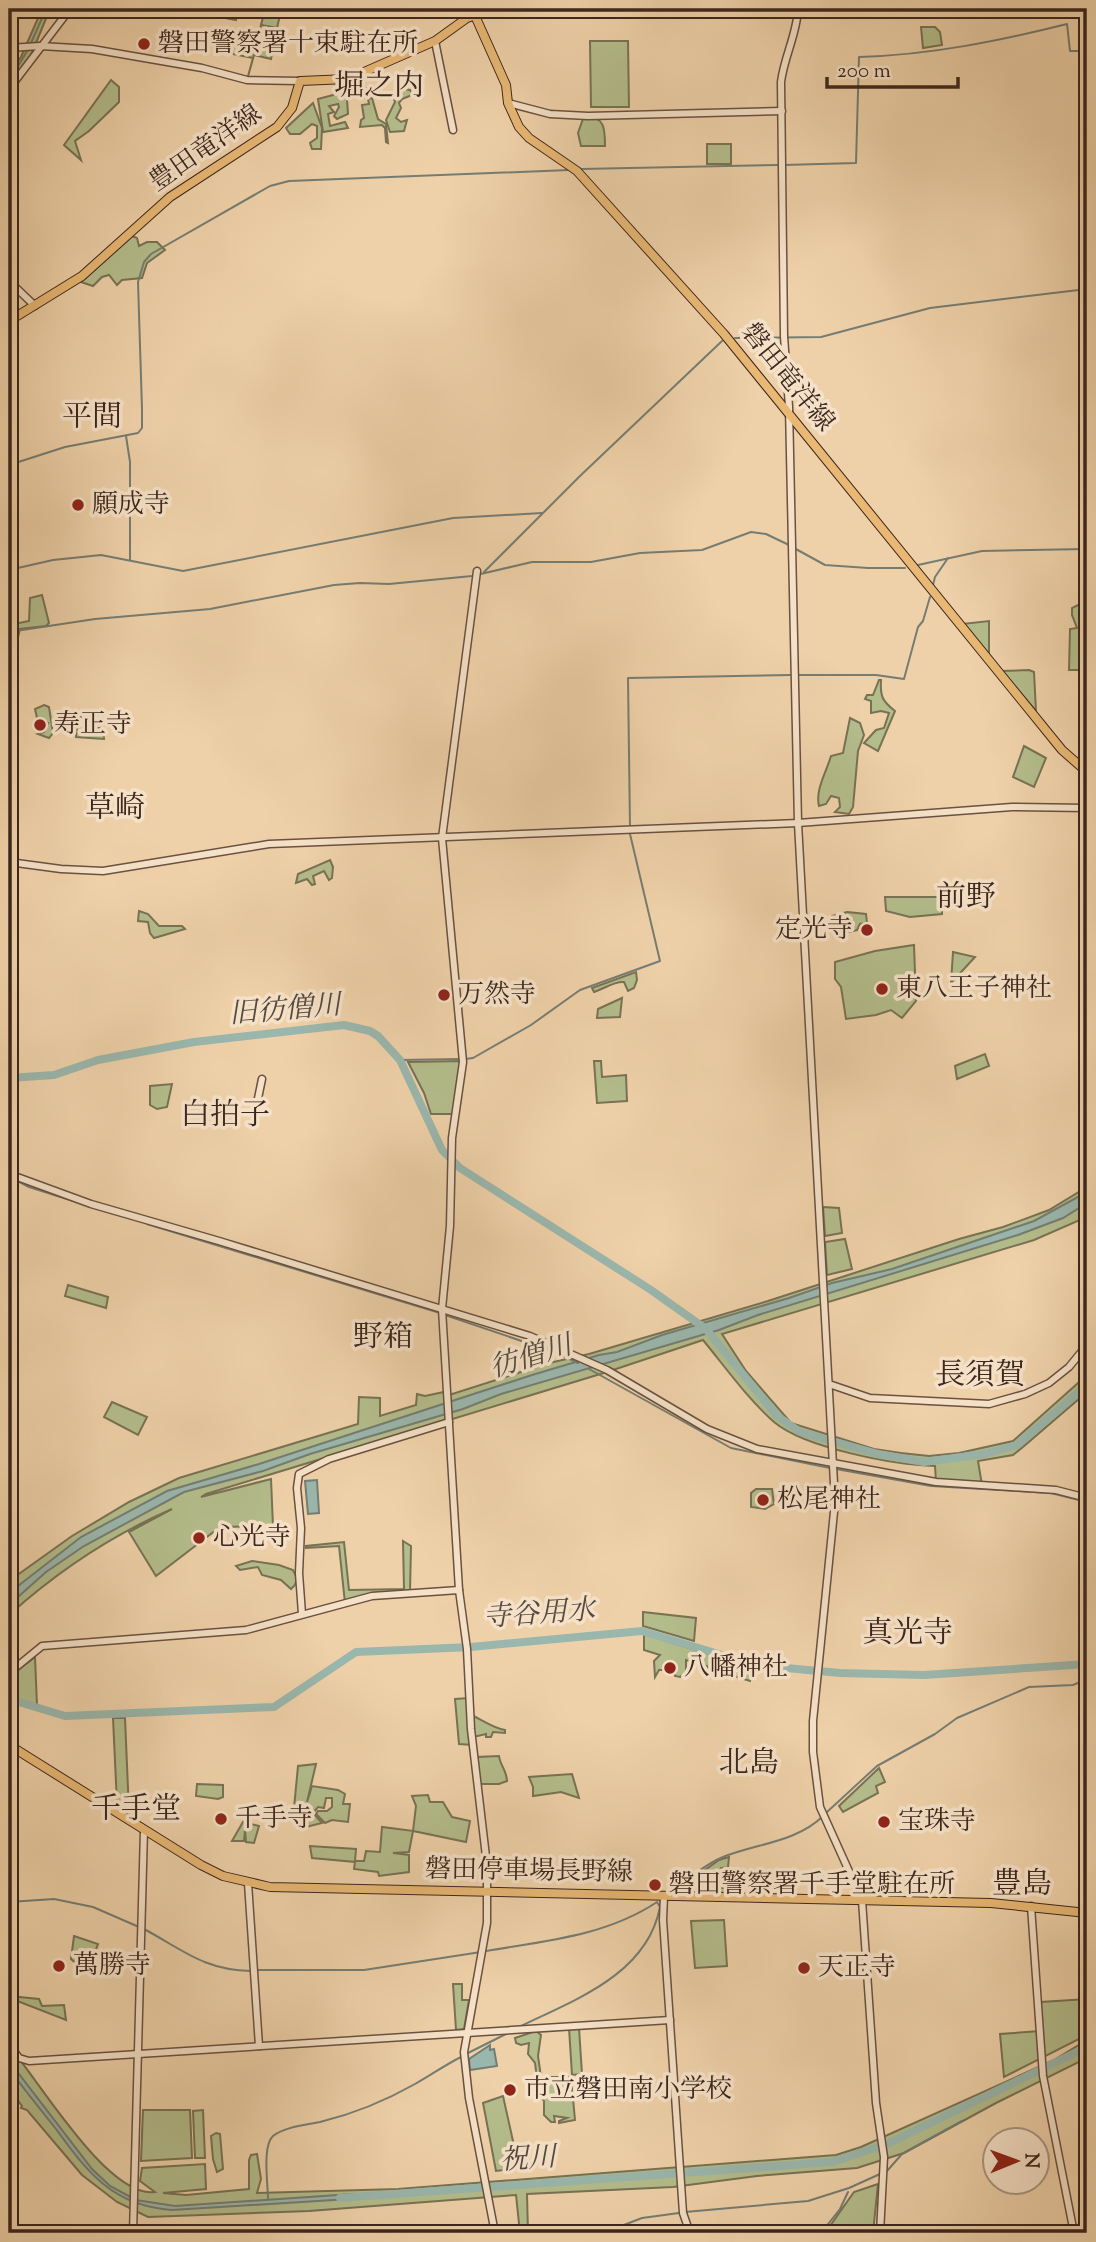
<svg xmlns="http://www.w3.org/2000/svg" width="1096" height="2242" viewBox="0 0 1096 2242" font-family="'Sorts Mill Goudy','Noto Serif JP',serif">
	<rect width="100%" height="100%" fill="#efd1a9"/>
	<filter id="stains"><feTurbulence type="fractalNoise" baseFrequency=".00286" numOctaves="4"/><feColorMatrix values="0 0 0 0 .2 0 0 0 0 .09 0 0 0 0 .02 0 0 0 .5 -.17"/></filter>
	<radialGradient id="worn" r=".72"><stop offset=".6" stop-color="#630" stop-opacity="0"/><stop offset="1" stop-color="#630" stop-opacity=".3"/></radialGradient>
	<g fill="#b4bd8c" stroke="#787254" stroke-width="2">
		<polygon points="42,9 50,9 31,55 9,89 9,74 21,57"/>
		<polygon points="190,9 238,9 236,20 187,11"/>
		<polygon points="265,9 272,9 280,15 277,28 261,25 258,40 274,43 271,59 254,55 247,80 253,58 228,53 232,41 256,45"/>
		<polygon points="921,27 935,27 940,32 942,45 923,48"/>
		<polygon points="590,41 628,41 629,107 591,107"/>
		<polygon points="111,80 119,87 119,102 89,131 75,141 81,160 64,145"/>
		<polygon points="363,87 368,89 369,95 364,98 358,96 347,99 348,114 337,119 334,116 339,107 338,104 329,106 334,112 328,114 330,126 345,122 348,128 323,132 318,99 344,92 344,94"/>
		<polygon points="404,89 410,90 412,95 402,99 399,103 401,108 396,118 401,122 407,120 404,131 390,132 386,120 395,102 392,93"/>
		<polygon points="372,98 378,119 386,124 388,143 386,142 385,128 382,125 360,127 361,120 364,118 362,105 369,104 368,99"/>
		<polygon points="313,103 322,128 321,149 312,149 310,143 317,138 317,126 312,124 300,134 290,134 286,128"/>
		<path d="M 584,116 C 605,116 605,129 605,146 L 581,146 L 578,133 Z"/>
		<rect x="707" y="144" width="24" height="20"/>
		<polygon points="132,236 137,238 139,246 147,242 157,242 165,250 147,263 142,278 122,280 117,285 109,275 102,277 93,286 81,282"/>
		<polygon points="42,595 49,623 46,626 20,629 18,637 9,638 9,625 29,621 30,598"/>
		<polygon points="1082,603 1087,606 1087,627 1084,629 1087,629 1087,670 1069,670 1070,629 1077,628 1072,615 1072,608"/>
		<polygon points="989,621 989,656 962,624"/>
		<polygon points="1029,670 1034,672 1036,711 1002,671"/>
		<path d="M 879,680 L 881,680 C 880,696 882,701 895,711 L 878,751 L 864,743 L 876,730 L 884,728 L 889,713 L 881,711 L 871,713 L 871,701 L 865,699 L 867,695 L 873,695 Z"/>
		<polygon points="44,705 49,707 53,733 49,738 38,734 44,732 48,723 37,718 35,709"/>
		<polygon points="78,717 89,717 90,728 103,728 104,739 76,737"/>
		<path d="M 850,718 L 860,723 L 864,735 L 858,751 L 853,807 L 849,814 L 835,812 L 840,807 L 839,798 L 831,796 L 826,804 L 819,806 C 815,790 826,773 831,756 L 843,753 Z"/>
		<polygon points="1024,746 1046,758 1034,787 1013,777"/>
		<polygon points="330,860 333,867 332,878 329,880 324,871 313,876 315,884 312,885 307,879 296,883 298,874"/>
		<polygon points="885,897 942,897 942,914 910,917 886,911"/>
		<polygon points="139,911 148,914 159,926 182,926 185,929 154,938 150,933 148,922 138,921"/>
		<polygon points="847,912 866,914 867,923 860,924 857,930 834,935 832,916"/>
		<polygon points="914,945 916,1001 902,1018 891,1010 876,1015 846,1019 841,987 835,979 835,962 875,951"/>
		<polygon points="953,952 975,957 951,983"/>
		<path d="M 636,972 L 637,980 L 634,988 L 628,991 L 624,982 C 614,981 604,989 594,992 L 592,988 Z"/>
		<polygon points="622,998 620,1017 597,1018 598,1009"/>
		<polygon points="985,1054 989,1066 957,1079 955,1066"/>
		<polygon points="461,1061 453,1114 431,1114 424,1093 408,1062"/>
		<polygon points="594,1061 601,1061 602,1077 626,1075 627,1101 597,1103"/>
		<polygon points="172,1084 167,1107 157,1109 150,1105 150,1086"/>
		<path d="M 1087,1187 L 1087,1214 L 1080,1220 L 1034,1240 L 722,1334 L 746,1371 L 791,1423 L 874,1449 L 901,1453 L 929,1456 L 959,1453 L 1013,1441 L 1087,1375 L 1087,1392 L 1023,1447 L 1013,1455 L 978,1461 L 982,1485 L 936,1482 L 935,1466 C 894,1465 805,1448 774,1422 C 747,1398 726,1368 703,1340 L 607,1372 L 206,1494 L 201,1497 L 271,1479 L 273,1526 L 220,1527 L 156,1576 L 129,1532 L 172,1509 C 112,1535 58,1571 9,1615 L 9,1581 L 72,1536 L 129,1502 L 179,1478 L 358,1424 L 359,1397 L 380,1398 L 380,1416 L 416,1405 L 417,1394 L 425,1396 L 444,1392 L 446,1396 L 549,1363 L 589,1354 L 768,1301 L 959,1239 L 1003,1227 L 1049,1210 Z"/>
		<polygon points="823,1207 839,1208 842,1233 825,1236"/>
		<polygon points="845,1239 852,1269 827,1275 825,1242"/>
		<polygon points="68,1285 108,1297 106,1308 65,1296"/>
		<polygon points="112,1402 147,1417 138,1435 104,1417"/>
		<polygon points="756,1489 772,1489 774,1504 765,1509 751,1507 751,1493"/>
		<polygon points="403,1541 411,1546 410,1592 372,1596 345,1603 339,1546 306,1548 306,1546 344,1542 349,1590 404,1589"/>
		<polygon points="252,1561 279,1565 293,1570 297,1578 295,1585 291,1589 281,1580 262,1575 258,1567 240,1570 236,1566"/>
		<polygon points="643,1612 696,1618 694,1641 643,1626"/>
		<polygon points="644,1634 754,1668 750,1681 731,1675 708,1676 707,1666 686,1660 686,1672 680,1677 675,1676 672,1666 668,1665 664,1670 659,1670 655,1677 654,1661 660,1655 644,1650"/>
		<polygon points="35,1657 37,1705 9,1697 9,1677"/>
		<path d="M 469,1698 L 470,1714 C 482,1720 493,1728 505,1730 L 505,1733 L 493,1732 L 491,1737 L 486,1737 L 486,1734 L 473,1737 L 473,1745 L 459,1744 L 455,1699 Z"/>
		<polygon points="113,1718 125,1718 129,1812 117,1804"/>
		<path d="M 499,1756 C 500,1765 507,1771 507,1781 L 499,1784 L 479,1784 L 477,1757 Z"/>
		<polygon points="316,1764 307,1802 312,1786 338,1790 345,1794 343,1804 350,1804 348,1822 332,1820 325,1823 316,1814 318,1811 327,1811 332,1807 332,1798 326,1798 324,1808 318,1807 313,1813 322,1823 306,1827 305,1813 310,1813 307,1811 307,1806 305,1810 294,1808 298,1766"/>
		<polygon points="879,1768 885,1782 876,1786 878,1793 843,1812 839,1806"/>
		<polygon points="572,1774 579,1798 561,1792 533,1796 533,1787 529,1777"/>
		<polygon points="197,1784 223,1785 223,1797 218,1799 196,1796"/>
		<polygon points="428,1795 430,1802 443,1802 452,1817 470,1821 466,1842 413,1831 409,1852 393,1853 409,1855 409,1872 379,1876 378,1872 354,1869 355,1862 312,1858 310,1846 356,1849 355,1861 364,1861 366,1851 380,1852 382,1827 413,1831 416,1806 412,1796"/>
		<polygon points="243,1822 259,1826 254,1843 246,1842 245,1830 244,1841 232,1841"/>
		<polygon points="729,1857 728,1867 721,1868 721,1888 729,1888 729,1893 703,1892 698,1875 719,1860"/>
		<polygon points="724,1920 727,1966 695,1968 691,1921"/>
		<polygon points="74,1936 98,1944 90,1965 78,1965 71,1959"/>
		<polygon points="453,1984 462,1984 462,2000 469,2000 464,2029 456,2030"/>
		<polygon points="9,1996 39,1999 42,2006 64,2005 66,2020 15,2000 9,2002"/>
		<polygon points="1087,1999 1087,2035 1004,2077 1000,2034 1040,2031 1041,2042 1041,2002"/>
		<polygon points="569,2028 579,2028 582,2074 572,2075"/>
		<polygon points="536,2031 541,2035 538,2056 541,2077 571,2077 575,2120 559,2123 559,2121 567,2118 554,2116 555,2122 551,2122 544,2115 544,2101 539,2094 535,2063 528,2054 529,2043 521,2045 516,2043 515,2038"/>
		<path d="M 1087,2040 L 1087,2058 L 996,2103 L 904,2153 L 857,2168 L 757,2176 L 673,2187 L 527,2194 L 528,2233 L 520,2233 L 516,2195 L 309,2211 L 148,2217 L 117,2202 L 82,2175 L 27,2110 L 21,2108 L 22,2106 L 9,2088 L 9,2046 C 38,2079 108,2199 155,2192 L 140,2181 L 142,2168 L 205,2164 L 206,2189 L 163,2193 L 186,2195 L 249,2189 L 249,2160 L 251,2155 L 257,2154 L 261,2179 L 257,2193 L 398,2189 L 836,2155 L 861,2147 L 1054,2060 Z"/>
		<polygon points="503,2096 519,2168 496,2171 483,2103"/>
		<polygon points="143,2110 190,2110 192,2158 141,2161"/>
		<polygon points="203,2110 205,2158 195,2158 193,2111"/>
		<polygon points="216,2133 220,2134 223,2169 217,2172 213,2159 211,2136"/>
		<polygon points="878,2184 873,2233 825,2233 854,2192"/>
	</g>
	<g fill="#9ab7ad" stroke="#757d73" stroke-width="2">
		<polygon points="1087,1192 1087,1203 1063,1218 1018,1235 758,1315 719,1330 501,1394 463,1409 310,1454 263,1471 184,1492 84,1546 46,1572 9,1605 9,1593 81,1537 167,1491 259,1464 532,1375 599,1355 617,1352 662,1335 789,1298 832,1283 892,1269 1034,1221"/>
		<polygon points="317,1480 319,1513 308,1514 305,1481"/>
		<polygon points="490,2045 490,2050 494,2049 497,2066 470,2070 469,2059"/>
		<path d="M 9,2061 L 92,2169 L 110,2186 L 136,2200 L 175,2206 L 353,2194 L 349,2199 L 172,2210 C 113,2206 88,2173 56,2129 C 40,2109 24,2089 9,2069 Z"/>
	</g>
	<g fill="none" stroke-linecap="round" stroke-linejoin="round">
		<g stroke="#757d73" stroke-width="2">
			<polyline points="31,43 46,9"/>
			<polyline points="9,81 29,48"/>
			<path d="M 784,165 L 856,163 L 859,57 C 930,55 999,41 1067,24 L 1070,51 L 1087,51"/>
			<polyline points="581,169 779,165"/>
			<polyline points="735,338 821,337 930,308 1087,289"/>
			<polyline points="126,436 130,462 130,560"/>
			<polyline points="9,465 65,447 138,433 142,428 142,409 138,282 144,262 151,254 270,186 289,181 569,170"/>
			<polyline points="794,548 825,565 868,568 905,568"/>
			<polyline points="918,565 982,551 1087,549"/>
			<polyline points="9,570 53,560 101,555 183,571 453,518 542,513"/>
			<polyline points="484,572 580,476 722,341"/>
			<polyline points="933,585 935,577 948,558"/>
			<polyline points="9,632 95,619 210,609 334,585 360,583 389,584 472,576 532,562 591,562 640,553 702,550 751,532 766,534 789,545"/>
			<polyline points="796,675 876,675 904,679 918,627 923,621 930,597"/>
			<polyline points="630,828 628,678 791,675"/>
			<polyline points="465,1059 473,1058 531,1025 580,990 660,961 630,834"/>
			<polyline points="400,1060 459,1059"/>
			<polyline points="12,1178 29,1187 108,1212"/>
			<polyline points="147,1224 440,1313"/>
			<polyline points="445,1315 557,1353 578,1363"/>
			<polyline points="589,1369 731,1448 830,1468"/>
			<polyline points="836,1469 931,1486 1051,1493 1087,1502"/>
			<polyline points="827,1812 877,1766 935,1734 957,1718 1029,1687 1073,1685 1087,1679"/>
			<path d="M 673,1890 C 689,1879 705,1864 723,1857 C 755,1844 797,1842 823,1816"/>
			<polyline points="9,1902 54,1899 93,1907 139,1927"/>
			<path d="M 144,1929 C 183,1950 204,1970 251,1971"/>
			<path d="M 486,1951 C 545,1941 606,1936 657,1902 L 660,1907 C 647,1975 574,2000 519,2027"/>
			<polyline points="257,1970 364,1970 481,1952"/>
			<polyline points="466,2054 508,2033"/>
			<polyline points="887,2171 902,2154 962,2121"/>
			<path d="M 268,2199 C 268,2184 262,2146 273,2136 C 284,2127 306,2125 320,2122 C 353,2114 385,2101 415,2084 C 431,2075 445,2065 461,2057"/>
			<polyline points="685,2212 808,2201 849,2188 880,2174"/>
			<polyline points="603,2233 642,2218 679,2213"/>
			<polyline points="821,2233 840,2209 848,2192"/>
		</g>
		<g stroke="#9ab7ad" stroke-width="8">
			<polyline points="9,1078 54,1075 98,1060 194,1042 344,1025 370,1031 378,1036 400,1060 442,1150 460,1168 651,1290 706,1329 777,1416 800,1432 878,1454 924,1462 984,1454 1017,1445 1087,1385"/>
			<polyline points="9,1699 65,1716 274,1707 356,1652 471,1647 642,1631 755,1665 840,1673 924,1675 1087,1664"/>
			<polyline points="340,2198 832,2162 887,2144 1087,2047"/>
		</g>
		<g stroke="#6a5140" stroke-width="9">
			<g id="minor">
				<path d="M 798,9 C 797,34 784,57 781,82 L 784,336 L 789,407 L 798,823 L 835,1502 L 813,1721 L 813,1752 L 820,1807 L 862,1900 L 876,2103 L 884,2157 L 880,2233"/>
				<polyline points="435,41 453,130"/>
				<polyline points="9,48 40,46 92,49 202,68 247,80 300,81"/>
				<polyline points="9,89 70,9"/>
				<polyline points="508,103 550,114 588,116 782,111"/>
				<polyline points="9,281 35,306"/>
				<polyline points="477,571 442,838 463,1062 452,1138 450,1226 442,1309 459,1590 467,1649 471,1729 487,1865 487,1923 464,2052 469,2098 495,2233"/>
				<polyline points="9,862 61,869 103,871 269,844 798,823 1012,807 1087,808"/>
				<polyline points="255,1113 262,1079"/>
				<polyline points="9,1174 91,1204 219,1241 530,1336 607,1370 707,1429 757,1449 936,1482 1056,1490 1087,1498"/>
				<polyline points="829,1384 870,1398 989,1404 1025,1394 1049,1383 1069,1367 1087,1345"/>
				<polyline points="302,1614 299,1573 301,1528 297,1488 299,1474 329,1459 449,1422"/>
				<polyline points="9,1673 42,1646 246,1630 372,1596 459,1590"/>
				<polyline points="248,1883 259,2046"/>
				<polyline points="664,1896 663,1920 683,2213 690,2233"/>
				<polyline points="1031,1906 1043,2076 1074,2233"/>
				<polyline points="9,2044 19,2058 29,2061 670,2020"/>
				<polyline points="133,2233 144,1830"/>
			</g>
		</g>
		<g stroke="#3d261d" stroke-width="10">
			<g id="major">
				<polyline points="472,9 506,85 508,103 519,127 529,138 577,171 724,334 1062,750 1087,772"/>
				<polyline points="9,321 82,276 170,197 277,127 292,108 300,81 348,79 435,41 467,18 481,13 507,9"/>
				<polyline points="9,1745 201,1865 223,1876 270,1887 991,1903 1087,1913"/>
			</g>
		</g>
		<use href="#minor" stroke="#f5e1c7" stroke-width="6"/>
		<use href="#major" stroke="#e8b874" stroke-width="8"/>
	</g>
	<g fill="#8f2418" stroke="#f5e1c7" stroke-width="2.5">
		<circle cx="144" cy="44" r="7"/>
		<circle cx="78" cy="505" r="7"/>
		<circle cx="40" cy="725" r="7"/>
		<circle cx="867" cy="930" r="7"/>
		<circle cx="882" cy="989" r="7"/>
		<circle cx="444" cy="995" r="7"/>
		<circle cx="763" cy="1500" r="7"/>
		<circle cx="199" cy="1538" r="7"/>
		<circle cx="670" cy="1668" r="7"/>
		<circle cx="221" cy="1819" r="7"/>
		<circle cx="884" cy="1822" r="7"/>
		<circle cx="655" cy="1885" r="7"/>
		<circle cx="59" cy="1966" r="7"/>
		<circle cx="804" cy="1968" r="7"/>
		<circle cx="510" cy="2090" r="7"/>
	</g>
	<g text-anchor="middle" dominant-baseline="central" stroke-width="7" stroke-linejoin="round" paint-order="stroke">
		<g font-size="26" fill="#3d261d" stroke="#f5e1c7" text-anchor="start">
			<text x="158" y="44">磐田警察署十束駐在所</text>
			<text x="92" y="505">願成寺</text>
			<text x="54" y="725">寿正寺</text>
			<text x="853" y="930" text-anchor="end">定光寺</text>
			<text x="896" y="989">東八王子神社</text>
			<text x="458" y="995">万然寺</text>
			<text x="777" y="1500">松尾神社</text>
			<text x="213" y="1538">心光寺</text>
			<text x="684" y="1668">八幡神社</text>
			<text x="235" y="1819">千手寺</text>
			<text x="898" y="1822">宝珠寺</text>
			<text x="669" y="1885">磐田警察署千手堂駐在所</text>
			<text x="73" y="1966">萬勝寺</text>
			<text x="818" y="1968">天正寺</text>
			<text x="524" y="2090">市立磐田南小学校</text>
		</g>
		<g font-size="26" fill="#3d261d" stroke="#f5e1c7">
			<text transform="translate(206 149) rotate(-35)">豊田竜洋線</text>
			<text transform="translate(787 378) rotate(51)">磐田竜洋線</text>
			<text transform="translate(529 1872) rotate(1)">磐田停車場長野線</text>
		</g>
		<g font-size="28" font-style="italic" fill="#544a41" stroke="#f5e1c7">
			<text transform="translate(285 1011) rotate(-5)">旧彷僧川</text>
			<text transform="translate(531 1358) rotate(-17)">彷僧川</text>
			<text transform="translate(539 1615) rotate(-4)">寺谷用水</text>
			<text transform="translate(528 2160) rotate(-4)">祝川</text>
		</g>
		<g font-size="30" fill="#3d261d" stroke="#f5e1c7">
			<text x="379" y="87">堀之内</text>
			<text x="92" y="418">平間</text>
			<text x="115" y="809">草崎</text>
			<text x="966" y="898">前野</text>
			<text x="225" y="1116">白拍子</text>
			<text x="383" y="1338">野箱</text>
			<text x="980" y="1376">長須賀</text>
			<text x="908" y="1634">真光寺</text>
			<text x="749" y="1764">北島</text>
			<text x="136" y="1810">千手堂</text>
			<text x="1022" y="1885">豊島</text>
		</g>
	</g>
	<rect width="1096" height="2242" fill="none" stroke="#efd1a9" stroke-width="35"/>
	<rect x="10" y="10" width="1075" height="2221" fill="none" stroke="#3d261d" stroke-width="3.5"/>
	<rect x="18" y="18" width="1061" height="2207" fill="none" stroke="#3d261d" stroke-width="2"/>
	<g transform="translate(1016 2161) rotate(89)"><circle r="33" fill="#f5e1c7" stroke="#ab9683" stroke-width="2"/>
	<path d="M0-5L12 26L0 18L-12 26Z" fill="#8f2418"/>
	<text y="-10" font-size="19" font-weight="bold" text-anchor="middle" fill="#3d261d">N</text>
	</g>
	<path d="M827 77v10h131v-10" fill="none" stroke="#3d261d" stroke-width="3.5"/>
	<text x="837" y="77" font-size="21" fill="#3d261d" stroke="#f5e1c7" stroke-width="5" paint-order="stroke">200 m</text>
	<rect width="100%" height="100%" filter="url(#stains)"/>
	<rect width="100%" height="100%" fill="url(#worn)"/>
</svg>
